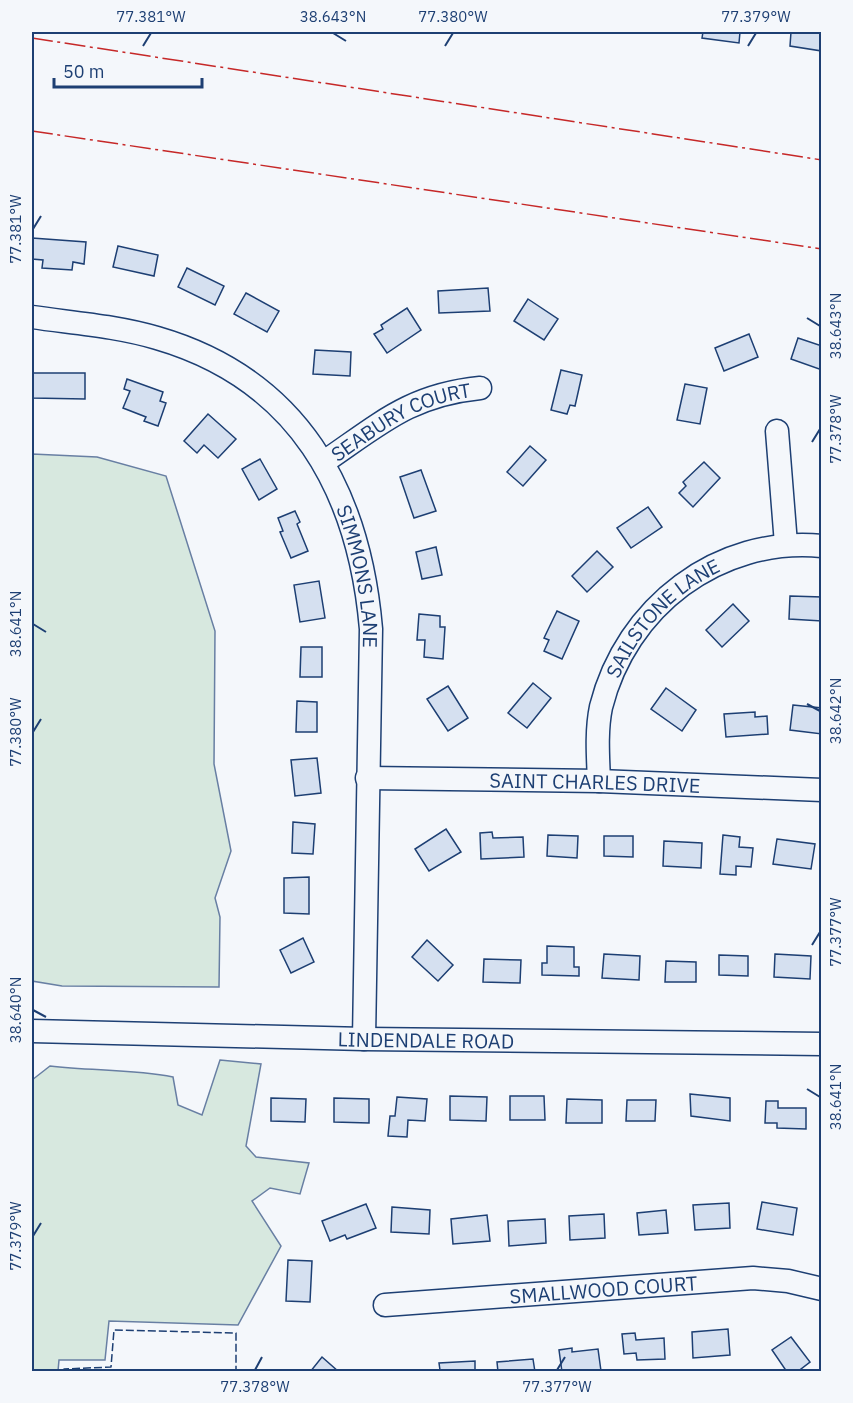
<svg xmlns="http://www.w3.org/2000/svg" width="853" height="1403" viewBox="0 0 853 1403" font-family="'IBM Plex Sans',sans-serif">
	<rect width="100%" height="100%" fill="#f4f7fb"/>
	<g fill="#d7e8df" stroke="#687fa3" stroke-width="1.5">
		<polygon points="32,454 97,457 166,476 215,631 214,764 231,851 215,898 220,917 219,987 62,986 32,981"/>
		<path d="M 220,1060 L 261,1064 L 246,1146 L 256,1157 L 309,1163 L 300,1194 L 270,1188 L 252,1201 L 281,1246 L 238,1325 L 109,1321 L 105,1360 L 59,1360 L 58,1371 L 32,1371 L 32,1080 L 50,1066 C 91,1071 133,1069 173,1077 L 178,1105 L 202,1115 Z"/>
	</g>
	<g fill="#d5e0f0" stroke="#1d3f73" stroke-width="1.5">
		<polygon points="703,32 740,32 739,43 702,38"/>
		<polygon points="791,32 822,32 822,51 790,46"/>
		<polygon points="32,238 86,242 84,264 73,262 72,270 42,268 43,260 32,259"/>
		<polygon points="118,246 158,255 154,276 113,267"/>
		<polygon points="187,268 224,286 215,305 178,287"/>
		<polygon points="488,288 490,311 439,313 438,291"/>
		<polygon points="246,293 279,311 267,332 234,314"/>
		<polygon points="528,299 558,319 544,340 514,321"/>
		<polygon points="407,308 421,330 387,353 374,334 383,329 381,325"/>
		<polygon points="749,334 758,357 724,371 715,348"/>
		<polygon points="798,338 822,346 822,370 791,359"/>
		<polygon points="315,350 351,352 350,376 313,374"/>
		<polygon points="561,370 582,375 575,406 570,405 567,414 551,410"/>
		<polygon points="32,373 85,373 85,399 32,398"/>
		<polygon points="127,379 163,392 160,401 166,403 158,426 144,421 146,417 123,408 130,391 124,389"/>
		<polygon points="685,384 707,388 700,424 677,420"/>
		<polygon points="208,414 236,439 218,458 204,445 197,453 184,441"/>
		<polygon points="530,446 546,460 523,486 507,472"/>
		<polygon points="260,459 277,489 259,500 242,469"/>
		<polygon points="704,462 720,478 693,507 679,493 686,486 683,482"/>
		<polygon points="421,470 436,511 414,518 400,477"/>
		<polygon points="648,507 662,527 631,548 617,528"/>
		<polygon points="295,511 300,522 297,524 308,551 291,558 280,532 283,531 278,518"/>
		<polygon points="436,547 442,575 422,579 416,552"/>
		<polygon points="597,551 613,567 587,592 572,576"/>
		<polygon points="319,581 325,618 300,622 294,585"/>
		<polygon points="790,596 822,597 822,621 789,619"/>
		<polygon points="733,604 749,621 722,647 706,630"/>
		<polygon points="557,611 579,621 562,659 544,651 549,640 544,638"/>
		<polygon points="419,614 440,616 440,627 445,627 443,659 424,657 425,640 417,640"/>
		<polygon points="301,647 322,647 322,677 300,677"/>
		<polygon points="533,683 551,698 527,728 508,713"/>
		<polygon points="448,686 468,718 448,731 427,699"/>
		<polygon points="666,688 696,710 682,731 651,709"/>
		<polygon points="297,701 317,702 317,732 296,732"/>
		<polygon points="793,705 822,708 822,734 790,730"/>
		<polygon points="755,712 755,717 767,716 768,734 726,737 724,714"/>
		<polygon points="317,758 321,793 295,796 291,760"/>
		<polygon points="293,822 315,824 313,854 292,853"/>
		<polygon points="446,829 461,852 429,871 415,849"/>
		<polygon points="492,832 493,838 523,837 524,857 481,859 480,833"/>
		<polygon points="548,835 578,836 577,858 547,856"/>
		<polygon points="723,835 740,837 739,847 753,848 751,867 736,866 736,875 720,874"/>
		<polygon points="604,836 633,836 633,857 604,856"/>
		<polygon points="777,839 815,844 811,869 773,864"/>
		<polygon points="664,841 702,843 701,868 663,866"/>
		<polygon points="309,877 309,914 284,913 284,878"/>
		<polygon points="303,938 314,962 291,973 280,950"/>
		<polygon points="427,940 453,965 438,981 412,957"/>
		<polygon points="547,946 574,947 574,967 579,967 579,976 542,975 542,963 547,963"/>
		<polygon points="604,954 640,956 639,980 602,978"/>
		<polygon points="775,954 811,956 810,979 774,977"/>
		<polygon points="719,955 748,956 748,976 719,975"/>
		<polygon points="484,959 521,960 520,983 483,982"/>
		<polygon points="666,961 696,962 696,982 665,982"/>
		<polygon points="690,1094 730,1098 730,1121 691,1116"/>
		<polygon points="450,1096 487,1097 486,1121 450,1120"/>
		<polygon points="510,1096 544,1096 545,1120 510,1120"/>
		<polygon points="397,1097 427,1099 425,1121 408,1120 407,1137 388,1136 390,1116 395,1116"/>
		<polygon points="271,1098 306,1099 305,1122 271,1121"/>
		<polygon points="334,1098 369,1099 369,1123 334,1122"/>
		<polygon points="567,1099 602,1100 602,1123 566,1123"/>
		<polygon points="627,1100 656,1100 655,1121 626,1121"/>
		<polygon points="766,1101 778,1101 778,1108 806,1108 806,1129 777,1128 777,1123 765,1123"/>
		<polygon points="762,1202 797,1208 793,1235 757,1229"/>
		<polygon points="729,1203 730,1228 695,1230 693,1205"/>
		<polygon points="366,1204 376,1228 347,1239 345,1235 330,1241 322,1221"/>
		<polygon points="392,1207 430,1210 429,1234 391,1232"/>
		<polygon points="666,1210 668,1233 639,1235 637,1213"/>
		<polygon points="604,1214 605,1238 570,1240 569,1216"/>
		<polygon points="487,1215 490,1241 453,1244 451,1219"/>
		<polygon points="545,1219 546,1243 509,1246 508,1221"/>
		<polygon points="288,1260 312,1261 310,1302 286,1301"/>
		<polygon points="728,1329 730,1355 693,1358 692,1332"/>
		<polygon points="635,1333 636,1340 664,1338 665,1359 637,1360 636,1353 624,1354 622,1334"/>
		<polygon points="791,1337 810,1362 797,1372 787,1372 772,1350"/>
		<polygon points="572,1348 572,1352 598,1349 601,1371 562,1372 559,1350"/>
		<polygon points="322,1357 339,1372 310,1372"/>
		<polygon points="533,1359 535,1372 498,1372 497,1362"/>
		<polygon points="475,1361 475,1371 440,1370 439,1363"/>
	</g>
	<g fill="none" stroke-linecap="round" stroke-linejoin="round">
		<g stroke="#1d3f73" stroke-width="25">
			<g id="minor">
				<path id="s1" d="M 32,317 C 73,323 117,326 157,338 C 298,379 359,490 371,629 L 364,1039"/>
				<polyline points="777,431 786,544"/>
				<path id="s2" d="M 324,462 C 380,424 410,395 480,388"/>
				<path id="s3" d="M 367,778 L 599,781 L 822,790"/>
				<path id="s4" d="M 599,781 C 598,757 596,731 601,707 C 626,607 718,536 822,546"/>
				<path id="s5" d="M 32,1031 L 364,1039 L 822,1044"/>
				<path id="s6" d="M 385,1305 L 753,1278 L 788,1281 L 822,1289"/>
			</g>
		</g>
		<use href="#minor" stroke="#f4f7fb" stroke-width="22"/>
		<polyline stroke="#1d3f73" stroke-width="1.5" stroke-dasharray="8 3" stroke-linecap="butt" points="64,1372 64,1369 111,1367 114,1330 236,1333 236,1372"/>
		<g stroke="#c62828" stroke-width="1.5" stroke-dasharray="21 4.5 3 4.5" stroke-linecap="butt">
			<polyline points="32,38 822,160"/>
			<polyline points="32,131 822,249"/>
		</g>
	</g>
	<path fill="none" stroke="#1d3f73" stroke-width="2" d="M 333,33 L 346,41M 143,46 L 151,33M 445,46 L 453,33M 748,46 L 756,33M 33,229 L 41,216M 807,318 L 820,326M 812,442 L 820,429M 33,624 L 46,632M 807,704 L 820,711M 33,732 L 41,719M 812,945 L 820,932M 33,1010 L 46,1017M 807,1089 L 820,1097M 33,1236 L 41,1223M 255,1370 L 262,1357M 557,1370 L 565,1357"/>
	<g text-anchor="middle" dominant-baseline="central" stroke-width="4.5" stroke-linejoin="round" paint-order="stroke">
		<g font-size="20" fill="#1d3f73" stroke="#f4f7fb">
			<text stroke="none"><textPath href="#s2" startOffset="88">SEABURY COURT</textPath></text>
			<text stroke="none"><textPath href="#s1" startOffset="460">SIMMONS LANE</textPath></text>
			<text stroke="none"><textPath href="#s4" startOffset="186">SAILSTONE LANE</textPath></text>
			<text stroke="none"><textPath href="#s3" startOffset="228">SAINT CHARLES DRIVE</textPath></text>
			<text stroke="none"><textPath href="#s5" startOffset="394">LINDENDALE ROAD</textPath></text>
			<text stroke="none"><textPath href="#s6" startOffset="219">SMALLWOOD COURT</textPath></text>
		</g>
	</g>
	<rect width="853" height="1403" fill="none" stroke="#f4f7fb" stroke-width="66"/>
	<path d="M54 78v9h148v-9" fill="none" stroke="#1d3f73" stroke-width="3"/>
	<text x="63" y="78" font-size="18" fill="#1d3f73" stroke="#f4f7fb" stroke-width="4.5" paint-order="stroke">50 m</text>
	<rect x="33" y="33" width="787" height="1337" fill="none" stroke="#1d3f73" stroke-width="2"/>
	<g font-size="15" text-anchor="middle" fill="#1d3f73">
		<text x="151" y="22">77.381°W</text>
		<text x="333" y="22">38.643°N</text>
		<text x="453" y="22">77.380°W</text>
		<text x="756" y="22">77.379°W</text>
		<text transform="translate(16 229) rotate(-90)" y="5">77.381°W</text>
		<text transform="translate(836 326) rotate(-90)" y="5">38.643°N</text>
		<text transform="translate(836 429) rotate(-90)" y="5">77.378°W</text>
		<text transform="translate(16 624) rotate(-90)" y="5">38.641°N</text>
		<text transform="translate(836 711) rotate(-90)" y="5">38.642°N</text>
		<text transform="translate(16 732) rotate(-90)" y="5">77.380°W</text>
		<text transform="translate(836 932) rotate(-90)" y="5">77.377°W</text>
		<text transform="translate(16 1010) rotate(-90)" y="5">38.640°N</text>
		<text transform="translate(836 1097) rotate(-90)" y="5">38.641°N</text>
		<text transform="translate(16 1236) rotate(-90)" y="5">77.379°W</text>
		<text x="255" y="1392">77.378°W</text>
		<text x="557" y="1392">77.377°W</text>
	</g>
</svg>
